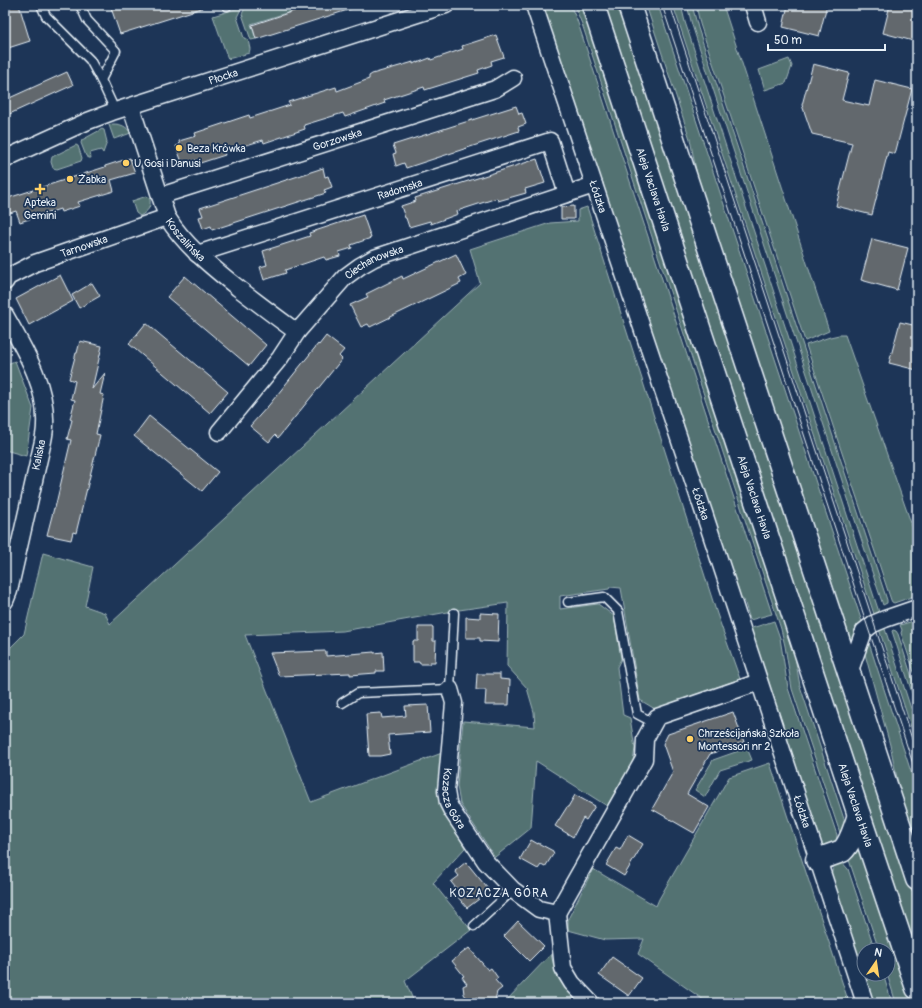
<svg xmlns="http://www.w3.org/2000/svg" width="922" height="1008" viewBox="0 0 922 1008" font-family="Pangolin,sans-serif">
	<rect width="100%" height="100%" fill="#1d3557"/>
	<filter id="ink" filterUnits="userSpaceOnUse"><feTurbulence type="fractalNoise" baseFrequency=".025" numOctaves="2"/><feDisplacementMap in="SourceGraphic" scale="8" xChannelSelector="R" yChannelSelector="G"/><feConvolveMatrix kernelMatrix="1 2 1 2 8 2 1 2 1" color-interpolation-filters="sRGB"/></filter>
	<g filter="url(#ink)">
		<g fill="#527272" stroke="#9db2b5">
			<polygon points="248,5 312,5 251,24 256,39 251,40 242,14 246,6"/>
			<polygon points="542,5 570,5 577,20 772,614 750,620 744,600 739,601"/>
			<polygon points="574,5 584,5 793,645 800,686 845,822 845,827 843,842 792,689 785,646 781,629 582,24"/>
			<polygon points="602,5 620,5 914,898 917,907 917,961"/>
			<polygon points="646,5 658,5 863,625 852,652 700,191 690,139"/>
			<polygon points="673,5 681,5 685,22 880,615 875,617 874,614"/>
			<polygon points="687,5 692,5 698,28 887,600 887,603 883,605 692,25"/>
			<polygon points="696,5 723,5 829,331 805,341 700,24"/>
			<polygon points="242,7 237,17 244,38 248,40 250,49 249,53 228,59 213,16"/>
			<polygon points="789,59 792,66 786,83 765,90 759,70"/>
			<path d="M 113,124 C 121,124 126,126 131,133 L 114,139 L 109,125 Z"/>
			<polygon points="102,129 104,130 107,142 103,153 101,150 90,153 91,158 89,158 86,156 81,143 82,140"/>
			<polygon points="76,145 78,146 82,158 81,161 57,169 53,168 51,162 52,157"/>
			<path d="M 147,196 L 150,199 C 151,208 148,211 140,216 L 136,213 L 132,201 Z"/>
			<polygon points="587,207 717,614 740,679 655,709 640,700 621,588 610,587 609,589 560,596 560,609 598,604 614,616 621,659 617,667 623,715 630,718 635,748 633,762 607,806 536,761 531,828 495,857 460,804 457,786 463,721 535,727 534,712 527,688 507,666 508,603 459,610 343,631 245,635 311,802 442,753 438,797 465,848 433,883 471,930 405,981 414,1002 415,1003 5,1003 5,709 6,708 5,707 5,653 24,634 43,553 93,567 85,606 105,613 110,624 480,283 470,249 550,223 578,221 578,210"/>
			<polygon points="839,335 845,335 917,540 917,595 894,603 892,602 891,600 806,345 830,337"/>
			<polygon points="5,361 7,364 15,361 33,408 26,456 5,450"/>
			<polygon points="917,620 917,681 901,633 902,630 900,625"/>
			<polygon points="774,621 780,638 788,688 837,835 836,848 826,848 820,843 749,629"/>
			<polygon points="884,626 917,727 917,745 879,629"/>
			<polygon points="893,630 896,631 898,634 917,693 917,708 892,631"/>
			<polygon points="867,637 917,790 917,852 904,811 890,745 865,654 865,649"/>
			<polygon points="747,748 752,760 720,770 705,797 695,790 713,760"/>
			<polygon points="770,763 848,1000 840,1003 708,1003 638,954 644,939 605,940 568,930 568,919 593,869 656,906 659,899 729,777"/>
			<polygon points="858,835 913,1003 896,1003 887,974 888,974 888,950 879,950 847,854"/>
			<path d="M 840,860 L 848,869 L 875,950 L 864,950 L 864,974 L 883,974 L 892,1003 L 872,1003 L 831,876 C 832,869 834,865 840,860 Z"/>
			<polygon points="551,954 556,975 563,985 580,1003 504,1003"/>
		</g>
		<g fill="#62686d" stroke="#e8f1f8">
			<polygon points="5,5 19,5 30,41 5,49"/>
			<polygon points="110,5 202,5 202,8 120,34"/>
			<polygon points="312,5 353,5 354,8 256,39 252,25"/>
			<polygon points="788,5 827,5 819,36 783,27"/>
			<polygon points="890,5 917,5 917,42 883,33"/>
			<polygon points="496,35 504,57 491,61 492,65 478,70 479,73 425,90 424,87 384,100 385,103 345,117 343,113 304,125 305,129 264,143 263,140 224,152 225,155 197,164 196,160 183,165 176,146 180,145 179,141 196,136 195,133 249,115 250,118 290,105 288,102 336,87 337,91 369,79 369,76 372,74 410,63 413,62 413,64 417,62 417,63 430,58 431,60 463,49 462,46"/>
			<polygon points="813,64 849,73 842,100 869,106 875,80 912,89 895,154 888,152 872,215 836,206 852,143 812,134 802,105"/>
			<polygon points="67,72 73,85 5,116 5,100"/>
			<polygon points="516,106 519,114 522,113 526,124 518,127 519,131 406,168 404,163 396,166 393,154 396,153 393,145"/>
			<polygon points="130,158 135,173 111,180 114,191 78,202 80,206 61,212 60,209 20,222 16,211 10,213 5,199 105,167 105,166"/>
			<polygon points="537,159 545,183 525,189 526,193 498,201 497,198 457,211 458,214 431,224 430,221 409,227 406,218 405,218 401,206 416,201 415,198"/>
			<polygon points="323,168 325,177 328,176 332,187 324,190 326,193 212,230 211,226 203,229 199,217 203,216 200,208"/>
			<polygon points="574,206 574,219 561,219 561,207"/>
			<polygon points="363,215 371,238 351,245 352,248 339,252 340,256 326,260 324,257 285,270 286,273 264,280 260,267 267,265 263,251 310,236 309,233"/>
			<polygon points="872,239 908,248 897,290 861,280"/>
			<polygon points="456,254 466,275 459,279 461,283 370,327 368,324 361,327 350,305 368,297 366,294 402,276 403,279"/>
			<polygon points="60,275 73,301 29,325 16,299"/>
			<polygon points="185,276 266,345 249,366 167,297"/>
			<polygon points="92,283 100,296 79,308 72,295"/>
			<polygon points="900,322 917,326 917,370 889,363"/>
			<polygon points="146,323 228,392 210,413 129,344"/>
			<polygon points="326,336 344,350 339,356 342,359 278,438 275,435 269,442 250,426 269,405 318,344 319,345"/>
			<polygon points="80,341 102,346 92,389 105,373 100,394 104,395 96,434 100,435 76,533 73,532 71,540 47,535 54,508 55,508 71,440 67,439 72,420 70,419 75,400 71,399 75,381 69,379 76,353 77,353"/>
			<polygon points="149,416 218,472 202,491 134,436"/>
			<polygon points="480,613 499,614 498,642 480,641 480,638 466,638 466,617 480,618"/>
			<polygon points="418,627 433,627 433,641 436,641 435,662 430,662 429,664 420,664 419,662 413,662 413,641 418,641"/>
			<polygon points="326,651 326,656 374,652 374,653 383,652 384,671 376,671 376,673 350,675 350,673 279,676 270,653"/>
			<polygon points="477,674 500,674 500,679 510,680 509,705 485,705 486,690 476,690"/>
			<polygon points="428,705 430,732 388,735 390,754 380,756 369,756 366,714 381,713 382,718 406,716 405,706"/>
			<polygon points="733,712 744,742 710,754 687,794 709,807 694,833 652,809 673,772 663,744 668,734"/>
			<polygon points="575,795 595,806 586,820 583,818 573,837 555,826 567,807 568,807"/>
			<polygon points="628,835 643,844 624,876 606,865 616,848 620,850"/>
			<polygon points="531,840 538,844 538,843 553,851 553,852 554,853 545,867 541,865 538,869 520,859"/>
			<polygon points="466,862 488,889 478,897 479,899 467,908 457,896 460,893 451,882 459,876 455,871"/>
			<polygon points="518,921 544,946 529,961 504,936"/>
			<polygon points="469,948 488,970 491,968 498,978 495,980 502,988 497,992 495,1000 487,1000 482,1003 477,997 474,999 471,999 466,997 464,994 463,986 467,984 462,977 464,976 452,961"/>
			<polygon points="612,957 642,978 629,996 599,975"/>
		</g>
		<g fill="none" stroke-linecap="round" stroke-linejoin="round">
			<g stroke="#e8f1f8" stroke-width="11">
				<g id="lane">
					<polyline points="41,5 46,16 90,60 101,80 112,104 114,111"/>
					<polyline points="80,5 87,20 116,51 101,80"/>
					<polyline points="227,5 227,6"/>
					<polyline points="568,602 604,597 618,611 637,714 654,723"/>
					<polyline points="342,703 358,693 450,689 454,613"/>
					<polyline points="474,926 513,890"/>
				</g>
			</g>
			<g stroke="#e8f1f8" stroke-width="19">
				<g id="street">
					<path id="s1" d="M 534,5 L 704,513 L 865,1003"/>
					<polyline points="753,5 758,22"/>
					<path id="s2" d="M 131,107 L 167,217 C 185,246 212,267 238,288 C 258,303 277,318 297,332"/>
					<path id="s3" d="M 5,160 L 13,155 L 88,121 L 112,112 L 446,5"/>
					<path id="s4" d="M 160,196 L 495,89 L 513,78"/>
					<path id="s5" d="M 197,254 L 550,141 L 567,194"/>
					<path id="s6" d="M 5,282 L 8,277 L 35,263 L 167,217"/>
					<path d="M 5,315 C 24,349 47,385 45,425 C 45,430 44,436 43,441 L 9,591 L 5,601"/>
					<path id="s7" d="M 219,432 L 280,358 L 297,332 L 345,277 L 360,266 L 374,258 L 594,185"/>
					<polyline points="849,673 864,631 873,624 885,619 917,608"/>
					<path id="s8" d="M 450,689 L 454,703 L 446,791 L 448,803 L 452,811 L 486,862 L 513,890 L 539,909 L 557,913 L 644,759 L 645,739 L 657,717 L 759,682"/>
					<polyline points="557,913 563,968 572,983 591,1003"/>
				</g>
			</g>
			<g stroke="#e8f1f8" stroke-width="25">
				<g id="secondary">
					<path id="s9" d="M 593,5 L 859,815 L 917,988"/>
					<polyline points="629,5 917,879"/>
					<path d="M 817,860 L 842,851 C 851,843 855,826 859,815"/>
				</g>
			</g>
			<use href="#lane" stroke="#1d3557" stroke-width="8"/>
			<use href="#street" stroke="#1d3557" stroke-width="16"/>
			<use href="#secondary" stroke="#1d3557" stroke-width="22"/>
			<g stroke="#e8f1f8" stroke-width="1">
				<polyline points="662,5 917,776"/>
				<polyline points="670,5 917,754"/>
			</g>
		</g>
	</g>
	<g fill="#ffd166" stroke="#1d3557" stroke-width="1.5">
		<circle cx="179" cy="148" r="4"/>
		<circle cx="126" cy="163" r="4"/>
		<circle cx="70" cy="179" r="4"/>
		<path d="M38 183h4v4h4v4h-4v4h-4v-4h-4v-4h4z"/>
		<circle cx="690" cy="739" r="4"/>
	</g>
	<g text-anchor="middle" dominant-baseline="central" stroke-width="3.5" stroke-linejoin="round" paint-order="stroke">
		<g font-size="11" fill="#e8f1f8" stroke="#1d3557">
			<text stroke="none"><textPath href="#s3" startOffset="234">Płocka</textPath></text>
			<text stroke="none"><textPath href="#s4" startOffset="186">Gorzowska</textPath></text>
			<text stroke="none"><textPath href="#s5" startOffset="213">Radomska</textPath></text>
			<text stroke="none"><textPath href="#s9" startOffset="194">Aleja Vaclava Havla</textPath></text>
			<text stroke="none"><textPath href="#s1" startOffset="202">Łódzka</textPath></text>
			<text stroke="none"><textPath href="#s2" startOffset="145">Koszalińska</textPath></text>
			<text stroke="none"><textPath href="#s6" startOffset="88">Tarnowska</textPath></text>
			<text stroke="none"><textPath href="#s7" startOffset="233">Ciechanowska</textPath></text>
			<text transform="translate(39 455) rotate(-78)">Kaliska</text>
			<text stroke="none"><textPath href="#s9" startOffset="518">Aleja Vaclava Havla</textPath></text>
			<text stroke="none"><textPath href="#s1" startOffset="526">Łódzka</textPath></text>
			<text stroke="none"><textPath href="#s8" startOffset="112">Kozacza Góra</textPath></text>
			<text stroke="none"><textPath href="#s9" startOffset="842">Aleja Vaclava Havla</textPath></text>
			<text stroke="none"><textPath href="#s1" startOffset="850">Łódzka</textPath></text>
		</g>
		<g font-size="11" fill="#e8f1f8" stroke="#1d3557" text-anchor="start">
			<text x="187" y="148">Beza Krówka</text>
			<text x="134" y="163">U Gosi i Danusi</text>
			<text x="78" y="179">Żabka</text>
			<text x="40" y="202" text-anchor="middle">Apteka<tspan x="40" dy="13">Gemini</tspan></text>
			<text x="698" y="733">Chrześcijańska Szkoła<tspan x="698" dy="13">Montessori nr 2</tspan></text>
		</g>
		<g font-size="12" letter-spacing="1" fill="#e8f1f8" stroke="#1d3557">
			<text x="499" y="893">KOZACZA GÓRA</text>
		</g>
	</g>
	<rect width="922" height="1008" fill="none" stroke="#1d3557" stroke-width="20"/>
	<rect x="10" y="10" width="902" height="988" fill="none" stroke="#e8f1f8" stroke-width="1.5" filter="url(#ink)"/>
	<g transform="translate(876 962) rotate(13)"><circle r="19" fill="#1d3557" stroke="#6e8097"/>
	<path d="M0-3L7 15L0 10L-7 15Z" fill="#ffd166"/>
	<text y="-6" font-size="11" font-weight="bold" text-anchor="middle" fill="#e8f1f8">N</text>
	</g>
	<path d="M768 44v6h117v-6" fill="none" stroke="#e8f1f8" stroke-width="2"/>
	<text x="774" y="44" font-size="12" fill="#e8f1f8" stroke="#1d3557" stroke-width="3" paint-order="stroke">50 m</text>
</svg>
